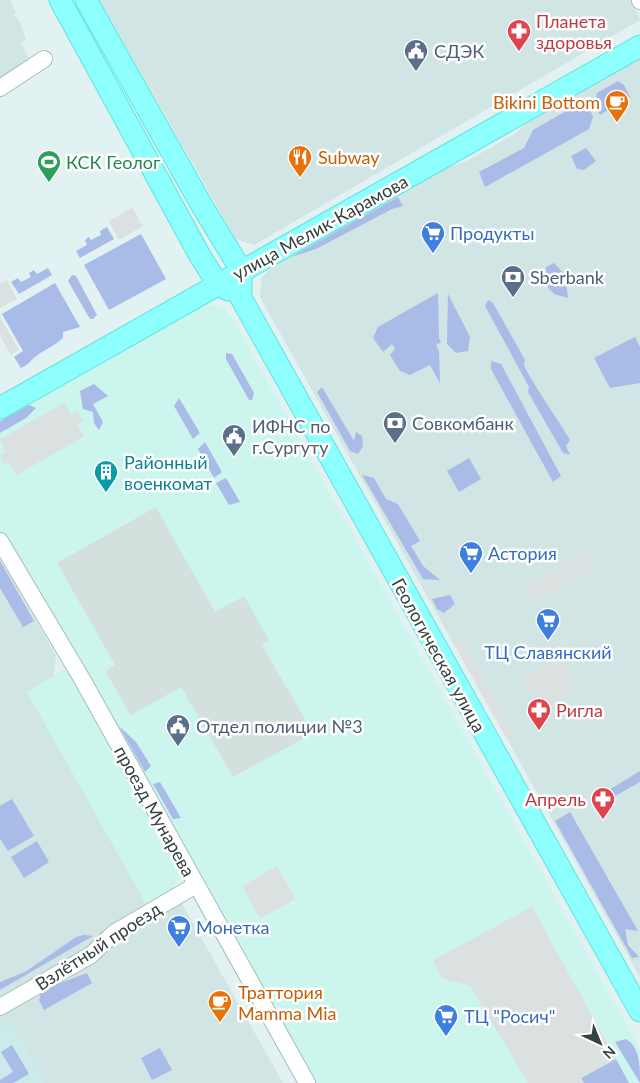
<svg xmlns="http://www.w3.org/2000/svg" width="640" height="1083" viewBox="0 0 640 1083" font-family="Lato,sans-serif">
	<rect width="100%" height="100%" fill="#e2f1f1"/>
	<g fill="#d0e5e4">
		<polygon points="0,0 10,0 16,12 14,15 20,22 26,40 21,42 31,63 0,80"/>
		<polygon points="99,0 631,0 640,20 254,245 236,239"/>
		<polygon points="640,59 640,977 260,297 262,277 278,262 434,172 467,161 513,135 532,119"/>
		<polygon points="0,558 56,655 54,676 27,692 160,899 172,886 283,1083 0,1083"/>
	</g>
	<polygon fill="#ccf5ee" points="220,305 232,318 640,1049 640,1083 298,1083 181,877 160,899 147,906 27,692 81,659 0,530 0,419 202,306"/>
	<polygon fill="#d4e0de" points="156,507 215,612 244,596 269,640 262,645 313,733 233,777 181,687 131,715 105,671 115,665 57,563"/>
	<polygon fill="#cbebeb" points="11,1022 46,1083 0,1083 0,1029"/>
	<g fill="#a9bbe7">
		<polygon points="618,81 624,85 630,97 600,115 594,104 597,93"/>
		<polygon points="582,102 589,107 593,117 589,129 485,187 479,172 524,148 533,130"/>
		<polygon points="586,148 596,161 584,170 577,169 571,156"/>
		<polygon points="398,197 403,206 392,209 316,249 291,257"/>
		<polygon points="107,227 114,239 80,258 76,251 87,245 85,240 89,237 91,240 101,235 100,231"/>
		<polygon points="141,234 166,279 109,310 84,265"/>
		<polygon points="554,263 565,275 568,298 554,294 546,285 546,267"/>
		<polygon points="48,268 52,275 19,294 11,282 18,278 21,282 31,277 29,273 34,270 37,274"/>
		<polygon points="72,275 76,276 97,315 93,319 90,319 68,281"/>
		<path d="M 55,283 L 80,327 L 63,332 L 63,338 C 53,347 44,350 35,357 C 30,361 28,365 21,368 L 14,357 L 23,351 L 2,314 Z"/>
		<polygon points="438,293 439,338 441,342 436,345 439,351 440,383 430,365 410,375 400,371 390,355 395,349 392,344 383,352 373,338 378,327"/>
		<polygon points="448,294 470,337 468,351 456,353 447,344"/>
		<path d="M 488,300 L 493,303 L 525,360 L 524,366 C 538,392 555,415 570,440 L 566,446 L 570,455 L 563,453 L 528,392 L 529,387 L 485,306 Z"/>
		<polygon points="635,337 640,347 640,383 610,388 594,358"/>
		<polygon points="226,353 232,354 254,393 252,400 249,400 226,359"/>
		<polygon points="491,361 501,364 561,476 553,482 491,369"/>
		<polygon points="94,384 108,396 93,404 103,422 99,430 94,423 93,412 83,409 80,391"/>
		<polygon points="322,387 354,441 356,432 362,436 363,446 358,454 350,451 317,392"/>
		<polygon points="179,398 200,433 193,439 174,406"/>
		<polygon points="29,405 36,408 26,418 0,433 0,421"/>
		<polygon points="205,442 222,472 214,478 198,449"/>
		<polygon points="469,458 481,479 459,492 447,471"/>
		<polygon points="362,475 374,478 386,499 398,504 420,541 411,546 423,566 440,580 423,579"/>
		<polygon points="226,478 240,502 229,505 216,483"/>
		<polygon points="0,561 34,621 23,627 0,588"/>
		<polygon points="450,595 455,604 444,613 437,609 432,599"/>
		<polygon points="119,726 136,742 151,766 145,772"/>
		<polygon points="640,771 640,782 608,800 604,793"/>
		<polygon points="160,782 181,818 173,819 153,784"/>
		<polygon points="12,799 34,836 8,851 0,839 0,806"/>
		<polygon points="570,812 638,931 625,929 628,945 639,957 632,958 555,821"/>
		<polygon points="37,841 49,862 24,878 11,857"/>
		<polygon points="84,935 93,936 0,990 0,982 25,972 76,937"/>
		<polygon points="87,973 92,983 44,1010 39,1000 42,990"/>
		<path d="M 626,1039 C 640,1047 640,1066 640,1083 L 615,1042 Z"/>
		<polygon points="12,1045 29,1074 13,1083 0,1083 0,1080 13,1072 1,1052"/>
		<polygon points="160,1048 172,1070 152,1080 141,1058"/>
		<polygon points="616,1059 629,1083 584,1083 581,1078"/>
	</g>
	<g fill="#dbe1e0">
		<polygon points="132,208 143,226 119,240 109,221"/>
		<polygon points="7,280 17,299 0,308 0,284"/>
		<polygon points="0,317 19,350 11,355 0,336"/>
		<polygon points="64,403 71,414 77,411 83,421 77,425 84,436 17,475 9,462 4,465 0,456 5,452 0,439"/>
		<polygon points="584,551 595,569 534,604 523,585"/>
		<polygon points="462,639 515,734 507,739 454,644"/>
		<polygon points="560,656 579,689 539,712 521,679"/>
		<polygon points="277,866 295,899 260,919 242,886"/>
		<polygon points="532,907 616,1059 581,1078 584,1083 528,1083 470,986 442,978 433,960"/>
	</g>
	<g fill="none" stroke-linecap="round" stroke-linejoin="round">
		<g stroke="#a5bdbb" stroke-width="18">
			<g id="minor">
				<polyline points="640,0 640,1"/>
				<polyline points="0,88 44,59"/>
				<polyline points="0,541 82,679 307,1083"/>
				<polyline points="0,1007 91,955 114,933 196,885"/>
			</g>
		</g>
		<g stroke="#5de4e0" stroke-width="23">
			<g id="major">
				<polyline points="60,0 199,254 217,283 228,290"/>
				<polyline points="86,0 201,204 241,270"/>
				<polyline points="241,270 241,298 640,1011"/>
				<polyline points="0,408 640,46"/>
			</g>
		</g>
		<use href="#minor" stroke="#fff" stroke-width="16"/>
		<use href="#major" stroke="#8dfffd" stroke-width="21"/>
	</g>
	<defs>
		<g id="pharmacy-pin" transform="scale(1.25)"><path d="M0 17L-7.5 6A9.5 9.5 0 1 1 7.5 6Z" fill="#e0444e" stroke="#fff"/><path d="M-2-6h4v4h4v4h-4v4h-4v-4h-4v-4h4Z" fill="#fff"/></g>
		<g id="civic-pin" transform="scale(1.25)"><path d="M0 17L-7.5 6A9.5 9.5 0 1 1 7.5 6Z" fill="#5c6f8a" stroke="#fff"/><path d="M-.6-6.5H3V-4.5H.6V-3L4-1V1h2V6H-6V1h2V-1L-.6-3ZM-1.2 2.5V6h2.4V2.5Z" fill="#fff"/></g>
		<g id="cafe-pin" transform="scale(1.25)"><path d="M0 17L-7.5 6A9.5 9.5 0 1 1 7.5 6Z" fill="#e8710a" stroke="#fff"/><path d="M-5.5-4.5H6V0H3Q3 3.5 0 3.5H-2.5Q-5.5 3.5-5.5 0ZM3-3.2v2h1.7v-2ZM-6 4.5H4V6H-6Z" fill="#fff"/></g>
		<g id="restaurant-pin" transform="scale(1.25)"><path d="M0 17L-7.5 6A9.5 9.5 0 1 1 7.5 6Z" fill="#e8710a" stroke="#fff"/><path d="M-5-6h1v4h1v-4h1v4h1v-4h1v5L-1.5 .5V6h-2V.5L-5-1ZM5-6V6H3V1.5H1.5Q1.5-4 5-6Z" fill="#fff"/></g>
		<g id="stadium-pin" transform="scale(1.25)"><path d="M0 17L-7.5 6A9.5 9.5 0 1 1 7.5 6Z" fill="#2e9e5b" stroke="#fff"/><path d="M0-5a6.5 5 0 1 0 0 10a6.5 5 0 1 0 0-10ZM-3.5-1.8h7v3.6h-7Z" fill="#fff"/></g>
		<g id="supermarket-pin" transform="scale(1.25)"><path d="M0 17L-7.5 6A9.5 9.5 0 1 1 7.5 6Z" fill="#3f7fe0" stroke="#fff"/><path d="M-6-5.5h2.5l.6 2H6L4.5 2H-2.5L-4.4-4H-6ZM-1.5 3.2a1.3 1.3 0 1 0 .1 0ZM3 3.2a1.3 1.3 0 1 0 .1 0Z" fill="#fff"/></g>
		<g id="bank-pin" transform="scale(1.25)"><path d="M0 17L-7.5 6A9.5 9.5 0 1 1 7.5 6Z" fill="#5c6f8a" stroke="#fff"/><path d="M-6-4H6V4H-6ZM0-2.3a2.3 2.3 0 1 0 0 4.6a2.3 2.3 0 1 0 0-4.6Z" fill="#fff"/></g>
		<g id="building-pin" transform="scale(1.25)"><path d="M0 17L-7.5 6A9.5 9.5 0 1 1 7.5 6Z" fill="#0f9aa8" stroke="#fff"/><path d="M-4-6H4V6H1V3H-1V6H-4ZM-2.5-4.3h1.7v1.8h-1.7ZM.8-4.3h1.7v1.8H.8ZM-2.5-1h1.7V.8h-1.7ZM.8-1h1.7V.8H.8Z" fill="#fff"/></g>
	</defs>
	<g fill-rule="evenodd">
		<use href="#pharmacy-pin" x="519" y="31"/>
		<use href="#civic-pin" x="416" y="51"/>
		<use href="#cafe-pin" x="617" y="102"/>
		<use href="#restaurant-pin" x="300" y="157"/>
		<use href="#stadium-pin" x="49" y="162"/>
		<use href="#supermarket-pin" x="433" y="233"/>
		<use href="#bank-pin" x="513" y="277"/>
		<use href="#bank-pin" x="395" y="423"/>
		<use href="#civic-pin" x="234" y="436"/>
		<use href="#building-pin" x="106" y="472"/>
		<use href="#supermarket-pin" x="471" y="553"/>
		<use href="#supermarket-pin" x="548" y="620"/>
		<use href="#pharmacy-pin" x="539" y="710"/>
		<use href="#civic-pin" x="178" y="726"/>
		<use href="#pharmacy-pin" x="603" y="799"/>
		<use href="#supermarket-pin" x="179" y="927"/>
		<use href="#cafe-pin" x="220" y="1002"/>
		<use href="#supermarket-pin" x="446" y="1016"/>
	</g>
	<g text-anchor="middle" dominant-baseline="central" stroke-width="5" stroke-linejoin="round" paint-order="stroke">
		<g font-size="18" fill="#be3a42" stroke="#fff" text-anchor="start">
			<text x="536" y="21">Планета<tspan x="536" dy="21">здоровья</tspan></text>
			<text x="556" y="710">Ригла</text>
			<text x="586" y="799" text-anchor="end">Апрель</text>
		</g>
		<g font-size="18" fill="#4e5e75" stroke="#fff" text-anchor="start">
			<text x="434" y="51">СДЭК</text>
			<text x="530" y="277">Sberbank</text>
			<text x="412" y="423">Совкомбанк</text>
			<text x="252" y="426">ИФНС по<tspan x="252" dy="21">г.Сургуту</tspan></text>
			<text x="196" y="726">Отдел полиции №3</text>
		</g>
		<g font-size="18" fill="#c56008" stroke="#fff" text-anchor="start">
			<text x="600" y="102" text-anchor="end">Bikini Bottom</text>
			<text x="318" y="157">Subway</text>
			<text x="238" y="992">Траттория<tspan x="238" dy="21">Mamma Mia</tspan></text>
		</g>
		<g font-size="18" fill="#27864d" stroke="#fff" text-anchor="start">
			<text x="66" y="162">КСК Геолог</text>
		</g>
		<g font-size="18" fill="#334341" stroke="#fff">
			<text transform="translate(320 227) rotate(-29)">улица Мелик-Карамова</text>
			<text transform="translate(439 655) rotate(61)">Геологическая улица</text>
			<text transform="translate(155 811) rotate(61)">проезд Мунарева</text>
			<text transform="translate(98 946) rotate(-33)">Взлётный проезд</text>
		</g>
		<g font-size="18" fill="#366cbe" stroke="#fff" text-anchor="start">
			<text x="450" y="233">Продукты</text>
			<text x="488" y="553">Астория</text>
			<text x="548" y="652" text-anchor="middle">ТЦ Славянский</text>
			<text x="196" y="927">Монетка</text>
			<text x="464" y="1016">ТЦ "Росич"</text>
		</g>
		<g font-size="18" fill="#0d838f" stroke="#fff" text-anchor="start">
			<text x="124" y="462">Районный<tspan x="124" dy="21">военкомат</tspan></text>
		</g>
	</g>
	<g transform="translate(600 1043) rotate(136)" stroke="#ffffff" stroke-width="4" paint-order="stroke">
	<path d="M0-4L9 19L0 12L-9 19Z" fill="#334341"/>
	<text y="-8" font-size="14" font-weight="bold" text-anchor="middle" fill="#334341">N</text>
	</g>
</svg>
